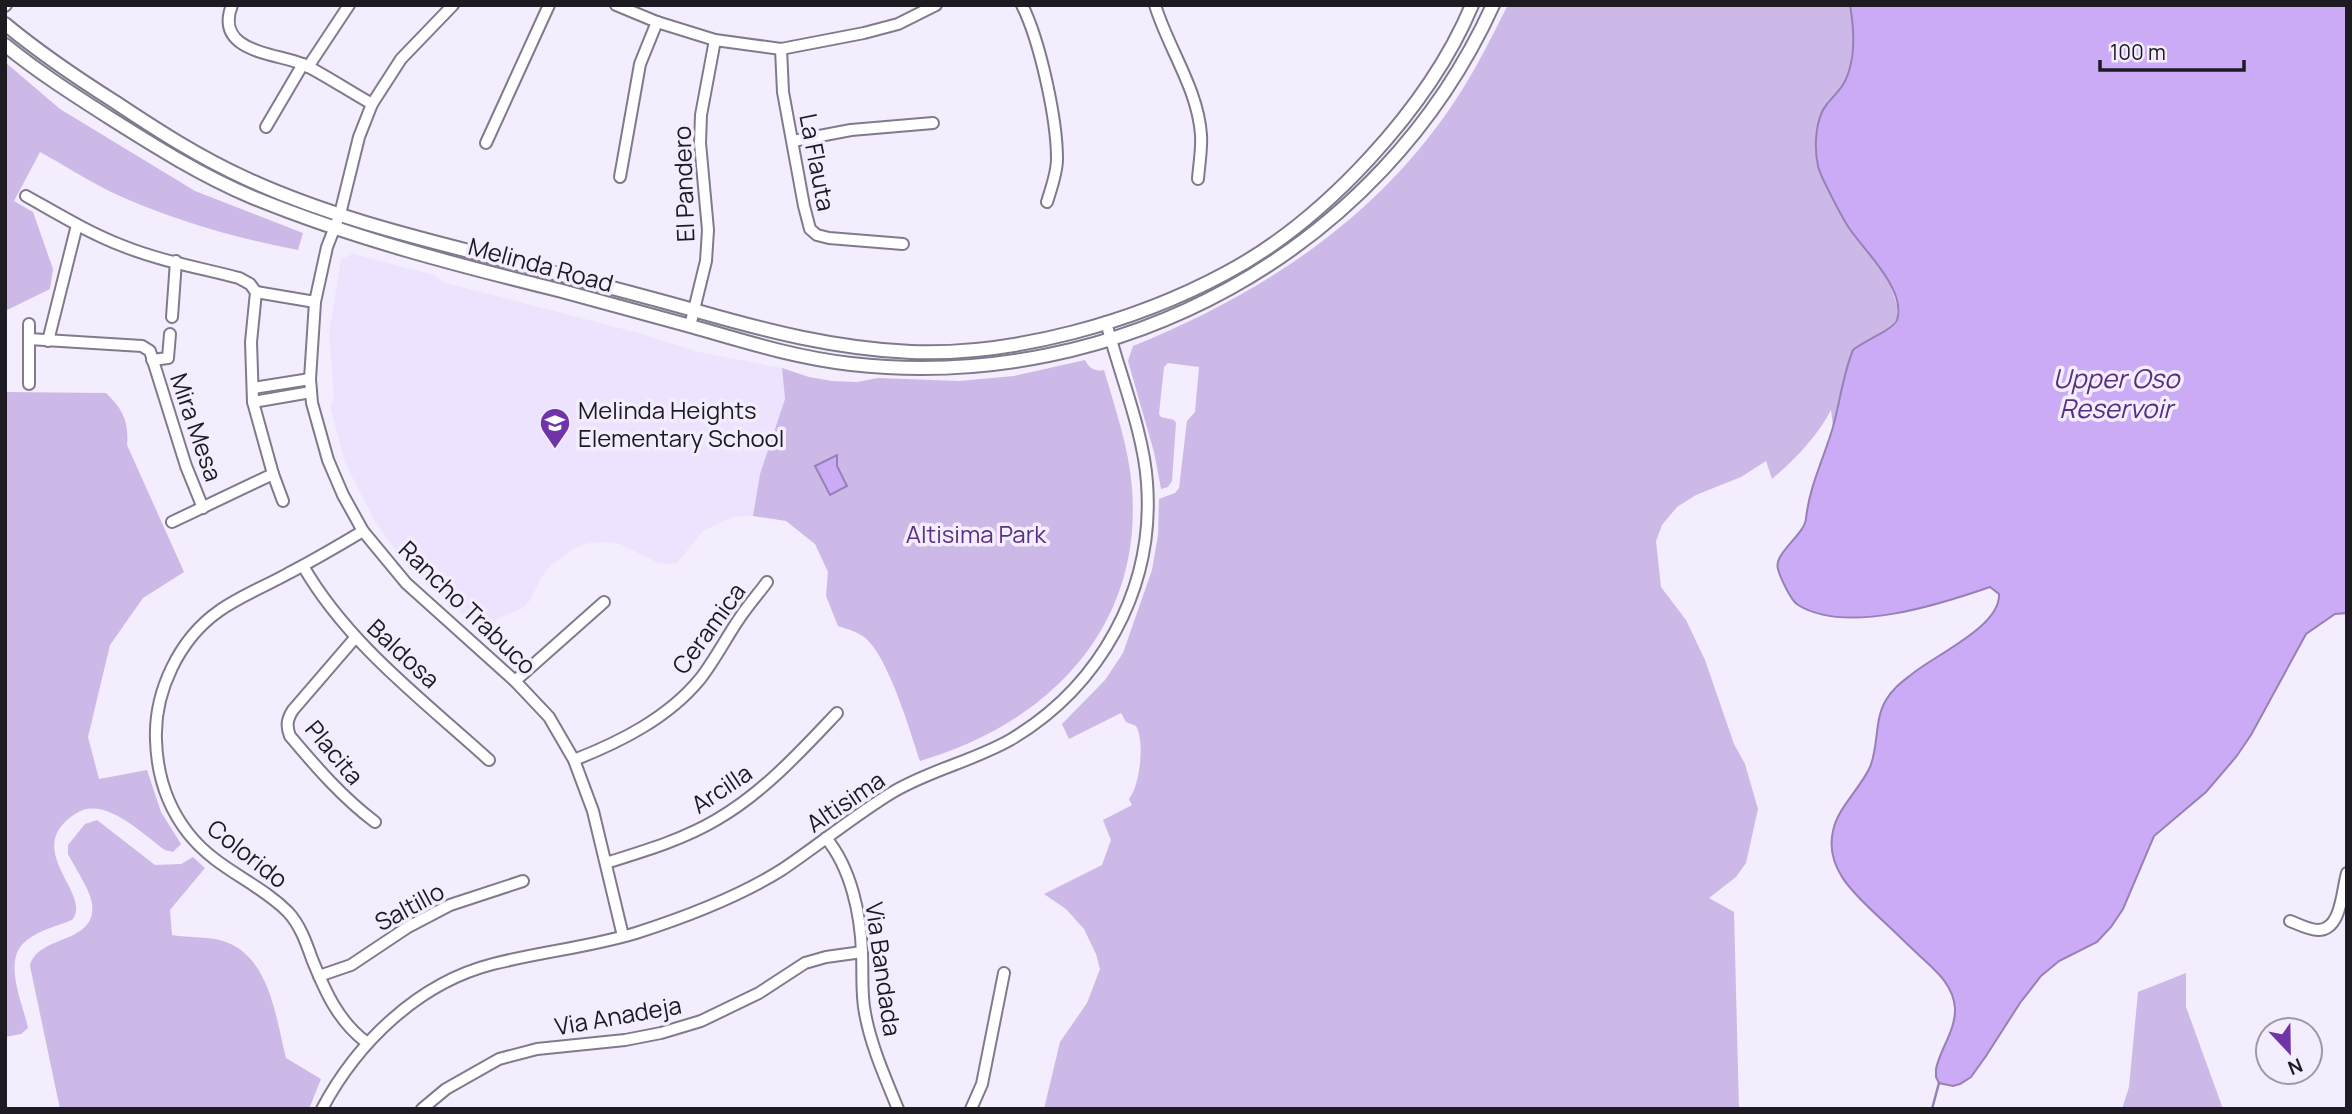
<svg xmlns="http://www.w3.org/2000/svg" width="2352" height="1114" viewBox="0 0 2352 1114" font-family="Manrope,sans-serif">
	<rect width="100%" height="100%" fill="#f3edfd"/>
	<polygon fill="#eee3ff" points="353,254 434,275 446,283 635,332 699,352 782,368 785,399 760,474 753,516 732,517 703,531 677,563 667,564 656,562 620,544 609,542 590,543 577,547 551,565 543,575 530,600 523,608 499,618 483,633 413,570 392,545 374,520 345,463 330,406 334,397 329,334 341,259"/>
	<g fill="#ccb9e7">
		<path d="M 1508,5 L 1850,5 L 1854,32 L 1850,67 L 1845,82 L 1836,94 L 1816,153 L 1818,166 L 1847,225 L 1877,262 L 1889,281 L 1897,305 L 1897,319 L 1892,325 L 1853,350 L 1833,427 L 1831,410 C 1817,437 1795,459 1772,479 L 1766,461 L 1741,477 L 1696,495 L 1677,507 L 1662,525 L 1656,541 L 1661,587 L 1686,620 L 1705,660 L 1734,744 L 1745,764 L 1758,809 L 1746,863 L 1736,877 L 1709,898 L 1734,912 L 1739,1109 L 1044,1109 L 1060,1042 L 1087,1003 L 1100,969 L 1096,954 L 1084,929 L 1066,909 L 1044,894 L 1102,865 L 1111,840 L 1103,820 L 1132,805 L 1129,799 C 1140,786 1145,741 1136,726 L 1126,722 L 1121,713 L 1069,739 L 1062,724 L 1105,680 L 1123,653 L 1152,570 L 1158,535 L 1159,499 L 1175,493 L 1179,488 L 1187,421 L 1195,412 L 1199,367 L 1168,363 L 1164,367 L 1159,414 L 1161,417 L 1174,420 L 1176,423 L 1172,481 L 1168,487 L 1161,489 L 1154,452 L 1128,361 L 1133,346 C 1261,294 1372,222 1451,107 C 1473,75 1490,40 1508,5 Z"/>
		<path d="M 5,62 L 60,109 L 195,191 L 303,233 L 298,250 C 234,238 170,219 111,192 C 87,180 64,165 40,152 L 14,201 L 33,212 L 53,269 L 50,289 L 5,311 Z"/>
		<path d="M 1085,360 C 1089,368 1095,372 1104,370 C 1115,408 1129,448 1132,488 C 1143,629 1047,724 920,761 C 910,731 888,655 864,637 C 856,631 847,629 838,626 L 826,596 L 828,572 L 815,544 L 786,521 L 753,516 L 760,474 L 785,399 L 782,368 L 809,377 L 832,381 L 857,382 L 878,378 L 959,381 L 1014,376 Z"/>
		<path d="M 5,392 L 106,393 C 123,409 129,422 127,445 L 184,572 L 143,598 L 110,645 L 88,737 L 99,779 L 147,770 L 161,812 L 181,844 L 173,852 L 165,850 C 142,834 104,794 75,814 C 20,850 94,894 72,920 C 57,926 40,930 27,940 C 1,959 23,1003 28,1028 L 21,1034 L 5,1037 Z"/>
		<path d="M 97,820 L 155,865 L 181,864 L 193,857 L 205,868 L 170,910 L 172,935 C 189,938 210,936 226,942 C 270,958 276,1019 286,1058 L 321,1079 L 309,1109 L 60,1109 L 30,966 C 37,934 97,945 92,904 C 91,891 74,866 68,854 L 68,845 L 85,824 Z"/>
		<polygon points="2186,973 2186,1007 2223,1109 2122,1109 2129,1087 2138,992"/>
	</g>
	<g fill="#cbabf6" stroke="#9780b6" stroke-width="2">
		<path d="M 1850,5 L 2347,5 L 2347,613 L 2335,614 L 2306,634 L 2251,735 L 2236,757 L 2206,792 L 2154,836 L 2123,909 L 2111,927 L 2097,942 L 2059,961 L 2041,976 L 2020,1003 L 1986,1056 L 1971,1077 L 1960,1084 L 1953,1086 L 1939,1083 L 1936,1077 L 1936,1069 C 1940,1049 1956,1030 1955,1008 C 1953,985 1937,972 1921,957 C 1908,945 1895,932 1882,920 C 1858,897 1824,870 1833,831 C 1838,807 1860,789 1870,767 C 1879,745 1874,720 1886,700 C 1892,689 1902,682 1912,674 C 1935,655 2001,626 1999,594 L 1990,587 C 1941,604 1847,635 1798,605 C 1791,601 1780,577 1778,569 C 1773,554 1804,535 1806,519 C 1809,487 1824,458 1833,427 C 1840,402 1843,374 1853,350 C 1863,341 1893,330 1897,320 C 1907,290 1863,249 1849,228 C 1843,219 1820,176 1818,166 C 1814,148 1815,118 1827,104 C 1835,94 1844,87 1848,74 C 1856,52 1854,28 1850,5 Z"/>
		<polygon points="837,455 837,466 847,486 830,495 815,466"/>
	</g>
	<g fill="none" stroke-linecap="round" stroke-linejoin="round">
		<polyline stroke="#9780b6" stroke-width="2.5" points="1932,1109 1939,1083"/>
		<g stroke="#817a8c" stroke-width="14">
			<g id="minor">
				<path d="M 232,5 C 213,54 280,53 305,65 C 328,77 349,91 372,104"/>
				<polyline points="453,5 401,59 372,104 359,137 340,214 327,247 315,302 310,379 312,403 328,460 343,495 363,531 406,583 515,681 549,717 574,760 593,811 623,936"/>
				<polyline points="616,5 657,22 715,40 781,49 864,33 898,24 936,5"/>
				<path d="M 1022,5 C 1040,41 1057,119 1057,159 C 1057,173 1051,189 1047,202"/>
				<path d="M 1155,5 C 1168,48 1198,89 1201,135 C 1202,149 1199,165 1198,179"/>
				<polyline points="5,6 6,5"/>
				<polyline points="781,49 783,92 804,206 810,229 817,235 829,238 903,244"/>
				<polyline points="308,67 349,5"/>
				<polyline points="266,127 303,64"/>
				<polyline points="793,141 851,130 933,123"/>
				<polyline points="486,143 549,5"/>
				<polyline points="620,177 640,64 657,22"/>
				<path d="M 26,196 C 58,214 89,233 123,246 C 160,261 201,268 239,278 L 250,284 L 256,292 L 251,342 L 253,402 L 273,474 L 283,501"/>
				<polyline points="256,292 315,302"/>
				<polyline points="172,317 176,261"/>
				<polyline points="690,326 706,261 708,230 700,143 701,115 715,40"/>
				<polyline points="29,339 142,346 150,351 186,466 203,508"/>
				<polyline points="48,341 77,225"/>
				<polyline points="152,360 168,358 170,334"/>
				<polyline points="29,384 29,324"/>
				<polyline points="253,388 310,379"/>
				<polyline points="253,402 311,392"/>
				<polyline points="172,522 273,474"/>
				<path d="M 363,531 C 338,546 314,560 289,573 C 266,586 240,596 219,611 C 179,639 154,692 156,740 C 157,775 167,806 188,833 C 217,870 257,881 288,912 C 300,925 306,942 312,959 C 325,991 338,1021 366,1042"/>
				<path d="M 303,566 C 348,644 423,700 489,760"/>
				<path d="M 355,638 L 293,710 C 287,719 286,726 290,736 C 317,768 342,797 375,822"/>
				<polyline points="515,681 604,602"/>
				<path d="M 574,760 C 620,742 668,718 700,679 C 715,660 727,636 741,616 C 749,604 759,593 767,582"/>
				<path d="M 826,838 C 851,868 861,915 862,954 C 863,973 861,994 865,1013 C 871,1046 885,1077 898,1109"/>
				<path d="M 606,863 C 644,851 682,840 716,820 C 763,793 800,752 837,713"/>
				<path d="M 2290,921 C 2298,924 2309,930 2318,930 C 2342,930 2342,889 2347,873"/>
				<polyline points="319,976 351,965 408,927 450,905 523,881"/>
				<path d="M 322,1109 C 357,1043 418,983 493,964 C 540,952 590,947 636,933 C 686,917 739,897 783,869 C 820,844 855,815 893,792 C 930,770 973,761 1010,740 C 1100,687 1155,589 1147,483 C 1144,433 1119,372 1106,322"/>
				<polyline points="422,1109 446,1089 499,1059 537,1049 625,1040 661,1033 701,1021 759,993 805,963 826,957 862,952"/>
				<polyline points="971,1109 982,1084 1004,973"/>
			</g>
		</g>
		<g stroke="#817a8c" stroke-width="16">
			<g id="major">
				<path d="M 5,24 C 40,53 77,78 115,102 C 157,130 199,157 245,178 C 344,224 454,246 558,274 C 605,286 651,298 697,311 C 767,331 837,349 911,352 C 1014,356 1135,322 1226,273 C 1324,221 1429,108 1472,5"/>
				<path d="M 5,45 C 38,72 74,95 110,118 C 156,147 202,176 252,197 C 352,238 457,265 562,291 C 606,303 650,315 694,327 C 746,342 797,358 851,364 C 1118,394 1381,251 1493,5"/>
			</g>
		</g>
		<use href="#minor" stroke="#fff" stroke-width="10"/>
		<use href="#major" stroke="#fff" stroke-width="12"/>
	</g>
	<defs>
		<g id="school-pin" transform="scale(1.575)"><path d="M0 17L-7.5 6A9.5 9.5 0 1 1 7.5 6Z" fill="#7034a9" stroke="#f3edfd"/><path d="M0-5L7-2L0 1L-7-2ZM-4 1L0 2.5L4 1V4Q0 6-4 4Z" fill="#fff"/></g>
	</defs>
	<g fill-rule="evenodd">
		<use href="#school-pin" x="555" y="423"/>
	</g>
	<g text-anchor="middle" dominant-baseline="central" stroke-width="7" stroke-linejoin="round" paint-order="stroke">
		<g font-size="24" fill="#1d1a22" stroke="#f3edfd">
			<text transform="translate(818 162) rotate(79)">La Flauta</text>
			<text transform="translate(683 184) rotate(-92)">El Pandero</text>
			<text transform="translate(541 264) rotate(15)">Melinda Road</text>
			<text transform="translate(197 427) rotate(71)">Mira Mesa</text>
			<text transform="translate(468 607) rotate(44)">Rancho Trabuco</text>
			<text transform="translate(708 628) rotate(-54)">Ceramica</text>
			<text transform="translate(404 653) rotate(43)">Baldosa</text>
			<text transform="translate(335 752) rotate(50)">Placita</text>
			<text transform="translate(721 788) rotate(-34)">Arcilla</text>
			<text transform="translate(845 801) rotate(-34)">Altisima</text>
			<text transform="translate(248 853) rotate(38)">Colorido</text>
			<text transform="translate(409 906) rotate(-28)">Saltillo</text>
			<text transform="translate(884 969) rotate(82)">Via Bandada</text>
			<text transform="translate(618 1015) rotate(-10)">Via Anadeja</text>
		</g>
		<g font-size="24" fill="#1d1a22" stroke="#f3edfd" text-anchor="start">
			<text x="578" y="409">Melinda Heights<tspan x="578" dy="28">Elementary School</tspan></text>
		</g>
		<g font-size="24" fill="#5b3086" stroke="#f3edfd">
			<text x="976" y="533">Altisima Park</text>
		</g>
		<g font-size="26" font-style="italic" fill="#582e83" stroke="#f3edfd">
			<text x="2116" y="378">Upper Oso<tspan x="2116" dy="30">Reservoir</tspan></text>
		</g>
	</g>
	<rect width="2352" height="1114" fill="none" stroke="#1d1a22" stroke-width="14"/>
	<g transform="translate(2289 1051) rotate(158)"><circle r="33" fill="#f3edfd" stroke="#9d99a5" stroke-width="2"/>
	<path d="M0-5L12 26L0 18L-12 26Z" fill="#7034a9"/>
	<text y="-10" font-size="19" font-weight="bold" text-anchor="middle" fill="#1d1a22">N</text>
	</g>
	<path d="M2100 60v10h144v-10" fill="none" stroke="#1d1a22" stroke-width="3.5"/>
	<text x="2110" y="60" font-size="21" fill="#1d1a22" stroke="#f3edfd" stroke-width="5" paint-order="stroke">100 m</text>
</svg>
